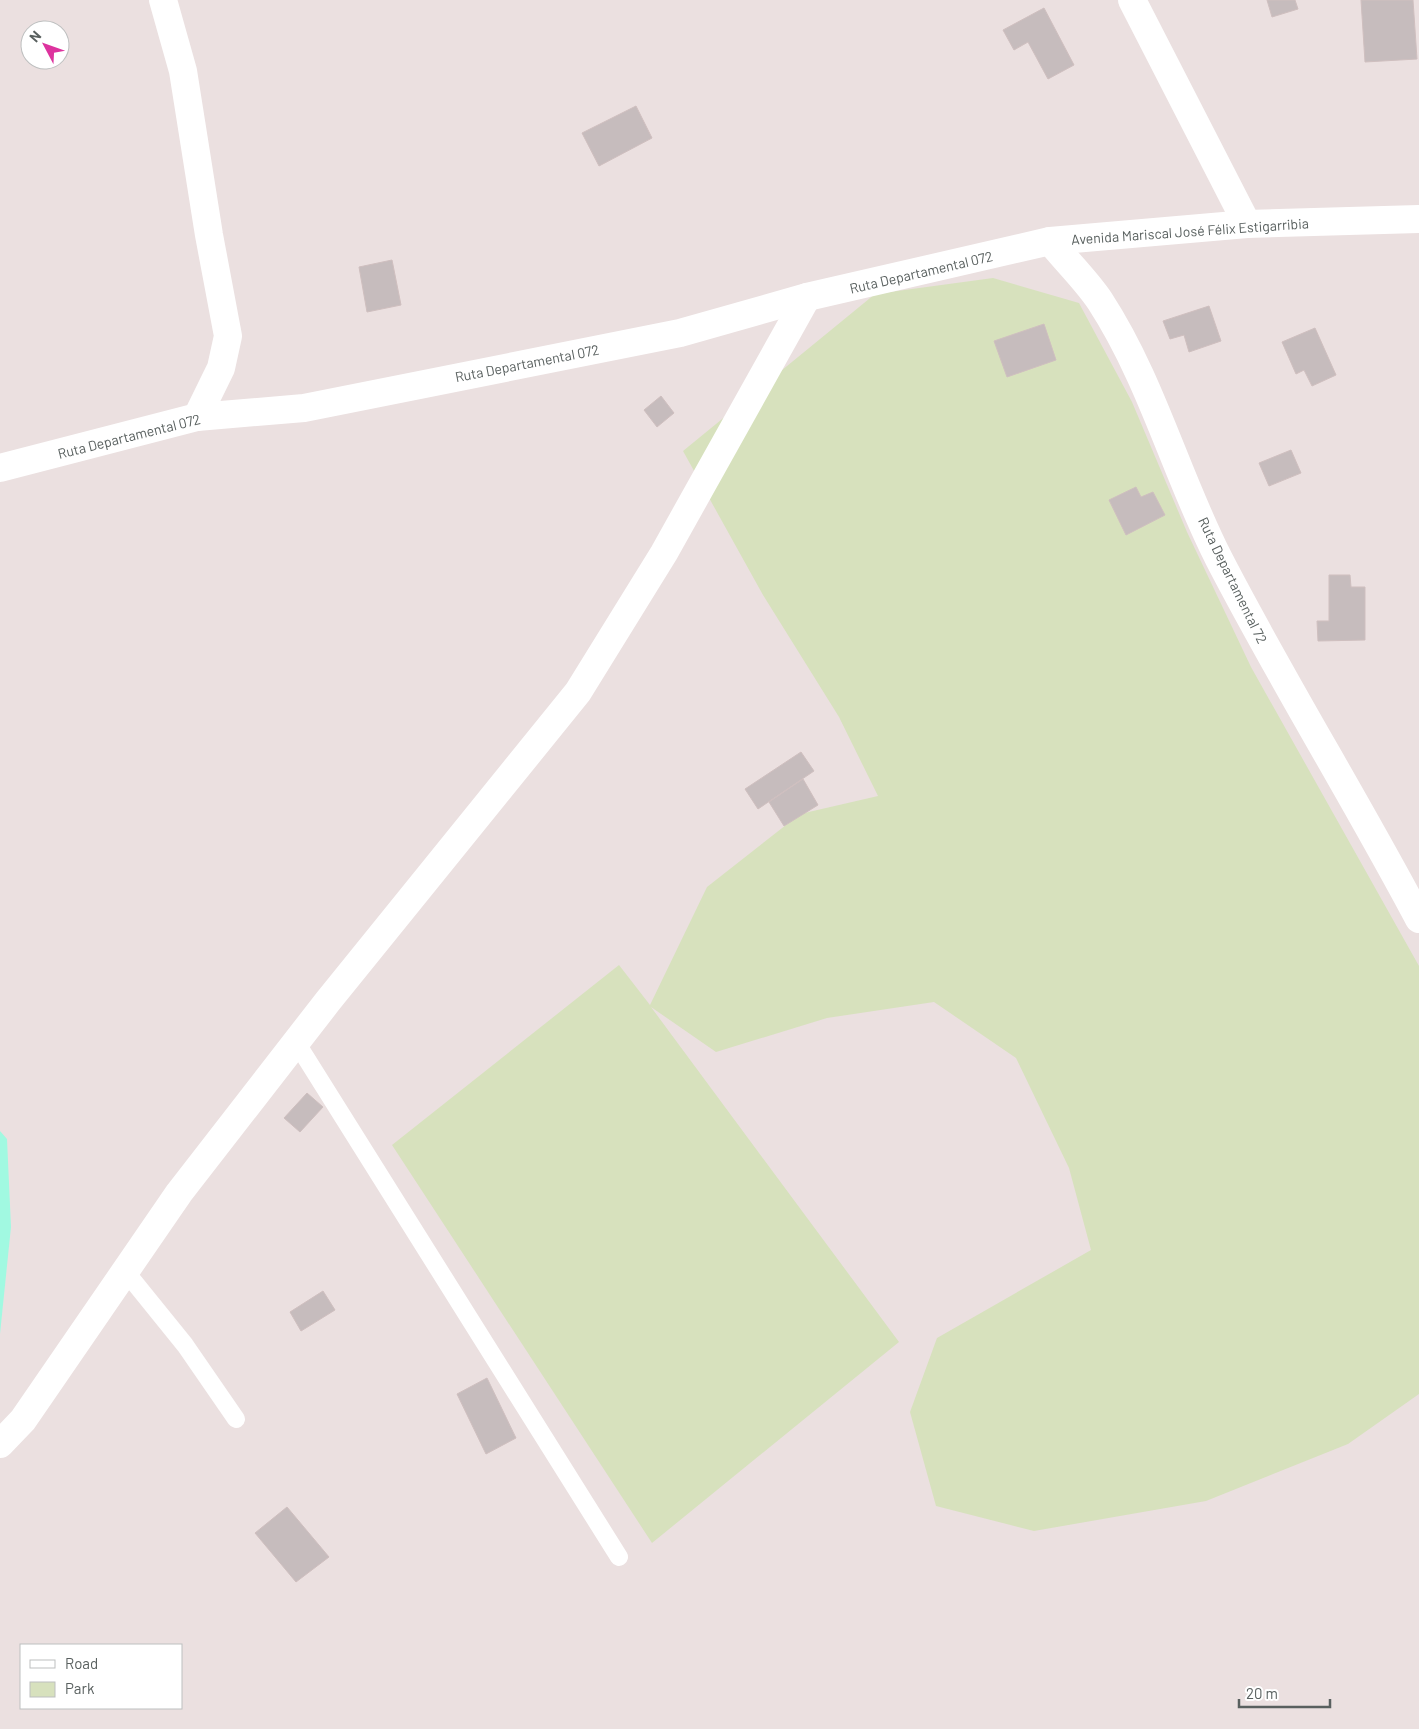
<svg xmlns="http://www.w3.org/2000/svg" width="1419" height="1729" viewBox="0 0 1419 1729" font-family="Barlow,sans-serif">
	<rect width="100%" height="100%" fill="#ebe0e0"/>
	<polygon fill="#d7e1bd" points="993,278 1079,303 1132,402 1187,532 1251,667 1419,966 1419,1394 1348,1444 1206,1501 1034,1531 936,1506 910,1412 937,1338 1091,1250 1069,1168 1016,1058 934,1002 827,1018 716,1052 651,1007 899,1342 652,1543 392,1145 619,965 650,1005 707,887 800,814 878,796 839,717 763,595 683,451 875,294"/>
	<polygon fill="#a1f9e1" points="0,1131 7,1139 11,1227 0,1334"/>
	<g fill="#c6bcbd" stroke="#cfbfbf">
		<polygon points="1267,0 1295,0 1298,9 1272,17"/>
		<polygon points="1361,0 1413,0 1417,59 1365,62"/>
		<polygon points="1044,8 1074,65 1048,79 1028,42 1014,50 1003,30"/>
		<polygon points="636,106 652,138 599,166 582,133"/>
		<polygon points="392,260 401,305 367,312 359,267"/>
		<polygon points="1209,306 1221,341 1189,352 1184,335 1170,339 1163,321"/>
		<polygon points="1044,324 1056,360 1007,377 994,341"/>
		<polygon points="1315,328 1336,375 1312,386 1304,370 1296,374 1282,342"/>
		<polygon points="661,396 674,413 657,427 644,410"/>
		<polygon points="1291,450 1301,473 1269,486 1259,463"/>
		<polygon points="1136,487 1141,497 1153,492 1165,515 1126,535 1109,500"/>
		<polygon points="1329,575 1350,575 1351,587 1365,587 1365,640 1318,641 1317,621 1329,621"/>
		<polygon points="801,752 814,771 758,809 745,789"/>
		<polygon points="803,779 818,805 784,826 769,802"/>
		<polygon points="307,1093 323,1107 300,1132 284,1118"/>
		<polygon points="323,1291 335,1310 301,1331 290,1312"/>
		<polygon points="487,1378 516,1438 486,1454 457,1394"/>
		<polygon points="287,1507 329,1557 296,1582 255,1533"/>
	</g>
	<g fill="none" stroke-linecap="round" stroke-linejoin="round">
		<g stroke="#fff" stroke-width="18">
			<polyline points="296,1042 619,1557"/>
			<polyline points="126,1272 185,1345 236,1419"/>
		</g>
		<g stroke="#fff" stroke-width="28">
			<polyline points="163,0 183,71 209,235 228,336 221,368 197,417"/>
			<polyline points="1132,0 1247,224"/>
			<polyline points="0,1444 23,1420 179,1193 328,1001 578,692 664,553 807,297"/>
		</g>
		<g stroke="#fff" stroke-width="28">
			<path d="M 1050,241 C 1066,261 1086,280 1100,301 C 1152,381 1176,475 1219,559 C 1282,681 1355,798 1419,919"/>
			<polyline points="0,468 197,417 304,408 680,333 807,297 1050,241 1247,224 1419,219"/>
		</g>
	</g>
	<g text-anchor="middle" dominant-baseline="central" stroke-width="5" stroke-linejoin="round" paint-order="stroke">
		<g font-size="14" fill="#59605f" stroke="#fff">
			<text transform="translate(1190 231) rotate(-4)">Avenida Mariscal José Félix Estigarribia</text>
			<text transform="translate(921 272) rotate(-13)">Ruta Departamental 072</text>
			<text transform="translate(527 363) rotate(-11)">Ruta Departamental 072</text>
			<text transform="translate(129 436) rotate(-14)">Ruta Departamental 072</text>
			<text transform="translate(1233 580) rotate(64)">Ruta Departamental 72</text>
		</g>
	</g>
	<rect x="20" y="1644" width="162" height="65" fill="#ffffff" stroke="#bdbfbf"/>
	<rect x="30" y="1660" width="25" height="8" fill="#ffffff" stroke="#bdbfbf"/>
	<text x="65" y="1669" font-size="15" fill="#59605f">Road</text>
	<rect x="30" y="1682" width="25" height="15" fill="#d7e1bd" stroke="#bdbfbf"/>
	<text x="65" y="1694" font-size="15" fill="#59605f">Park</text>
	<g transform="translate(45 45) rotate(311)"><circle r="24" fill="#ffffff" stroke="#bdbfbf"/>
	<path d="M0-4L9 19L0 12L-9 19Z" fill="#dd339e"/>
	<text y="-8" font-size="14" font-weight="bold" text-anchor="middle" fill="#59605f">N</text>
	</g>
	<path d="M1239 1699v8h91v-8" fill="none" stroke="#59605f" stroke-width="2.5"/>
	<text x="1246" y="1699" font-size="15" fill="#59605f" stroke="#ffffff" stroke-width="4" paint-order="stroke">20 m</text>
</svg>
